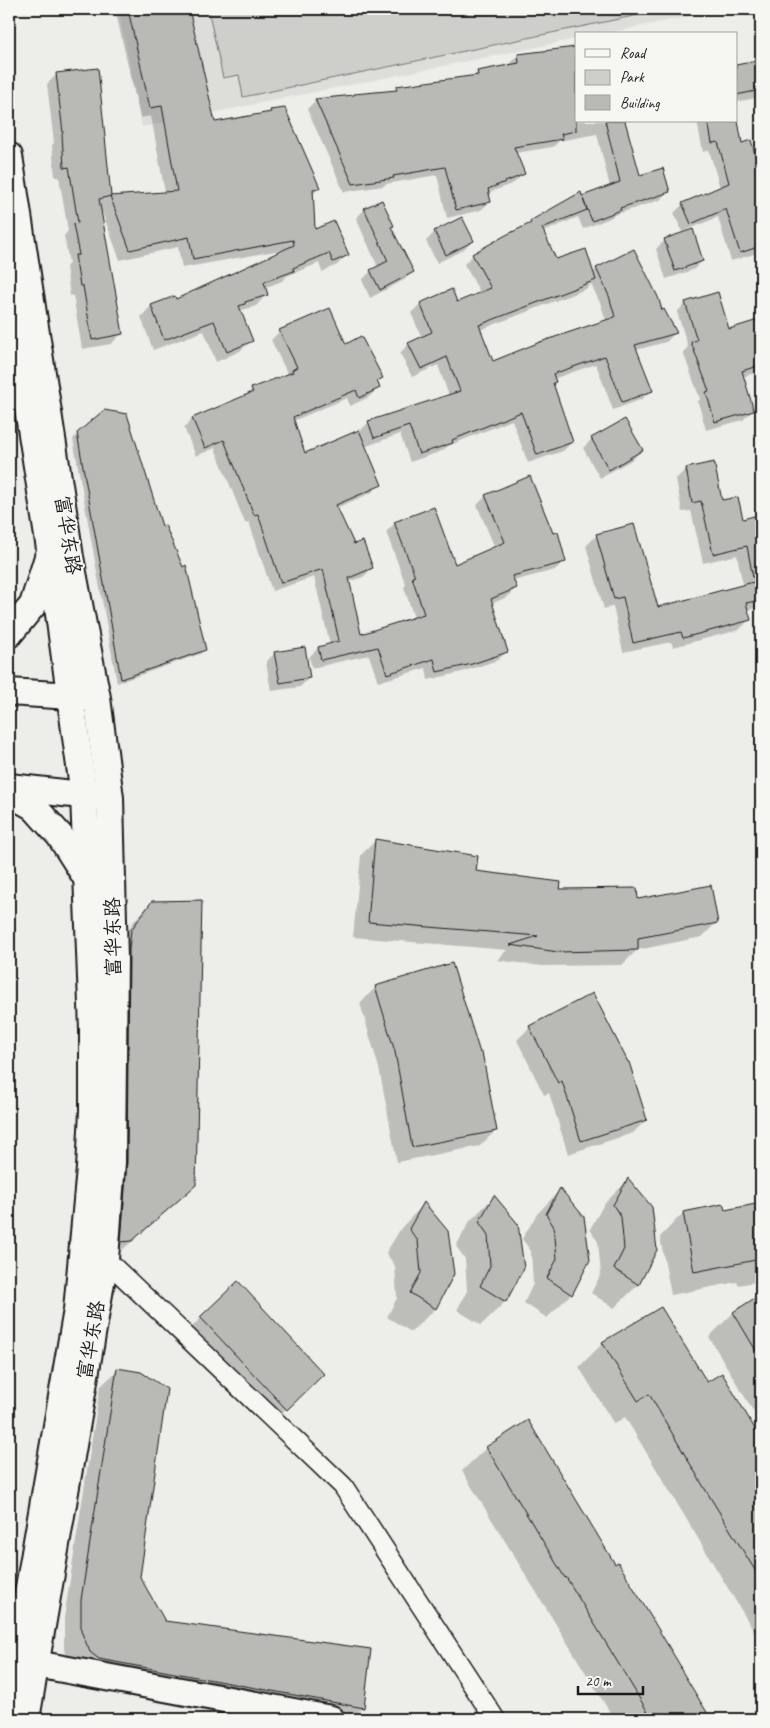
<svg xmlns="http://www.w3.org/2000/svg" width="770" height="1728" viewBox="0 0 770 1728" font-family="Caveat,'LXGW WenKai TC',sans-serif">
	<rect width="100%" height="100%" fill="#edede9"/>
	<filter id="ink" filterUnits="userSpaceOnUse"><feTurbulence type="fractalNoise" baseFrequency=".02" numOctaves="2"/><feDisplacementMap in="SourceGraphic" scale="10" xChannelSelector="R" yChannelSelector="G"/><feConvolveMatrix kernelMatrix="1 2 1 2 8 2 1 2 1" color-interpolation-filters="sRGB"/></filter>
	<g filter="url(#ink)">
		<polygon fill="#ddddda" points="118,9 726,9 602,34 576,34 576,39 142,127"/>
		<polygon fill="#cececb" stroke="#757574" points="208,9 667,9 243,97 239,75 223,78"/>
		<g fill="#0003" fill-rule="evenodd">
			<polygon points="115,9 188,9 214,123 268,114 271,111 319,188 312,195 314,231 347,255 337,265 322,272 319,263 287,276 282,281 264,288 266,295 256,306 239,311 251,341 240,351 216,362 204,331 153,350 141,317 151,306 175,300 286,249 182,268 178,247 120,260 101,209 100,209 121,334 111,344 82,349 73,295 70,296 66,267 69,263 64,236 68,231 59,177 55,177 52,145 54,143 47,84 57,74 110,195 107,197 165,193 151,116 140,118"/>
			<path d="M 576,48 L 576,121 L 624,121 L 639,177 L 668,191 L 660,200 L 614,215 L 610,218 L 583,229 L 578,217 L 543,232 L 556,261 L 593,273 L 597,269 L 634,251 L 661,311 L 675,333 L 666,342 L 636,350 L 651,390 L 642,399 L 613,410 L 596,364 L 553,379 L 554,382 L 552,384 L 572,442 L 563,451 L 528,463 L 512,420 L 448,446 L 442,451 L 410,462 L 400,434 L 364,447 L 380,484 L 371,493 L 336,508 L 354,545 L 372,568 L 363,577 L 348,582 L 360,635 L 414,618 L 404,587 L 406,585 L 386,532 L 395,523 L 455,565 L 495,548 L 477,505 L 486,496 L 564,561 L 555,570 L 513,581 L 516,588 L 507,597 L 491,604 L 507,651 L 498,660 L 462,672 L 428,680 L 426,668 L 378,682 L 369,655 L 312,668 L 309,657 L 318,648 L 330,645 L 314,577 L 272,591 L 249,522 L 245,523 L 215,448 L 196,456 L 184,428 L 192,419 L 244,397 L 252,389 L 288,375 L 271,340 L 280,331 L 346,345 L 381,378 L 376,383 L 378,388 L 369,397 L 350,406 L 347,398 L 293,421 L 304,454 L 358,433 L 369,422 L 449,396 L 438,365 L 412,377 L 400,353 L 409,344 L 422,338 L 411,313 L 420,304 L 451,291 L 457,304 L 481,294 L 464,264 L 473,255 L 526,227 L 531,222 L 582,198 L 610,187 L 597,134 L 559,141 L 553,147 L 515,153 L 523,174 L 514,183 L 488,193 L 490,202 L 481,210 L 447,218 L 437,175 L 386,184 L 383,186 L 344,192 L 307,109 L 315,101 L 393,92 L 397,88 L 474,77 L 478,72 L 510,66 L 509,64 L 518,55 ZM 591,284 L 601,305 L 606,321 L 492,363 L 480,330 L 586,289 Z"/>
			<polygon points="761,61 761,105 760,97 736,102 736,70 741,65"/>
			<polygon points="736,118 741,144 758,170 761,168 761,252 731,261 718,217 682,232 702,261 693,270 666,279 656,249 665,240 683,234 674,213 683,204 720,188 709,150 703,152 697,121 736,121"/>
			<polygon points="365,209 392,226 390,228 412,272 404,280 370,298 362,280 371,271 378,267 356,218"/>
			<polygon points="435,232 472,241 463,250 437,263 426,241"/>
			<polygon points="686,303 729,331 761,320 761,371 742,377 752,411 743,420 706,430 698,402 700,399 683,352 688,347 677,312"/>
			<polygon points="78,434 162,528 182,569 205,649 200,654 117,683 73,439"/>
			<polygon points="592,439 642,450 633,459 600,478 583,448"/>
			<polygon points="713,464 721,502 742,520 761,515 761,607 747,610 749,620 739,630 673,647 671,642 623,652 613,606 604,609 586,546 597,535 657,609 743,586 737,555 703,563 691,511 682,512 676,479 686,469"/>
			<polygon points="275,653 309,678 300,687 271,691 266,662"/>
			<polygon points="376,840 475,872 559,890 636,900 717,922 702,937 637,950 622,965 542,966 497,960 507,950 353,937 361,855"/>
			<polygon points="152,902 195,1184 177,1202 113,1258 114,949 135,920"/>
			<polygon points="451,964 495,1131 480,1146 397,1162 379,1068 360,1003 375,988"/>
			<polygon points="530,1027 646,1120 633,1133 568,1154 549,1093 544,1095 517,1040"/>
			<polygon points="628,1180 656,1250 638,1285 614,1308 591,1293 601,1274 598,1242 590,1229 604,1204"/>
			<polygon points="560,1190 589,1260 571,1294 547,1318 524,1303 533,1284 531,1251 522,1239 537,1214"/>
			<polygon points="494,1197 523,1267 505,1302 481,1325 457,1310 467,1291 465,1259 456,1246 470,1221"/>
			<polygon points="424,1204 452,1274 435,1309 411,1332 387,1317 397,1298 395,1266 386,1253 401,1228"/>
			<polygon points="761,1205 761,1281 738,1285 737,1282 671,1295 660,1237 683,1213 724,1212"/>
			<polygon points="761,1296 761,1424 709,1337 733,1313"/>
			<polygon points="201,1318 305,1391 268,1426 184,1335"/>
			<polygon points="603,1343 706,1384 721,1375 761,1441 758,1444 761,1450 761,1643 625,1417 614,1424 579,1367"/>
			<polygon points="118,1370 138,1578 164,1622 363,1707 351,1719 318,1719 73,1669 64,1649 64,1618 100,1387"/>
			<polygon points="528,1422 678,1668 709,1719 614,1719 462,1471 486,1448"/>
		</g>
		<g fill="#b9b9b6" stroke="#1c1c1c">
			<polygon points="128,9 189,9 215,122 271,112 270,110 285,108 320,188 313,189 315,229 334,221 349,255 333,262 329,253 293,268 294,271 264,282 268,295 245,302 245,304 239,306 253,341 227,352 214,321 164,340 151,305 175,296 176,299 294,245 293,240 193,259 189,237 130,250 110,196 177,191 162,106 150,108"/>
			<polygon points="576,47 576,131 561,134 563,139 514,147 525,174 488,189 491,202 456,210 445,167 393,176 394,178 353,184 315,99 354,95 354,94 397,90 396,86 478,75 477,71 519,63 518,54"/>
			<polygon points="761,60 761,90 736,95 736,65"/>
			<polygon points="98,68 111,196 99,199 123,334 92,340 83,286 80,286 75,255 79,255 73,224 78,223 69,167 64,168 62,134 63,133 56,73"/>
			<polygon points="605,121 625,121 640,175 663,168 670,192 620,208 621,210 592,221 583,199 587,210 542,228 556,259 586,249 596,280 479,325 493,361 540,342 615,317 609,296 596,268 634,249 658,297 662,310 664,309 677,333 635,345 653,391 622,402 605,356 553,374 556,382 553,383 573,442 537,455 521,412 452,440 453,443 419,454 409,426 374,438 368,421 460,391 447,357 421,369 408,343 432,332 420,303 452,289 457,302 491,288 472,254 506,235 531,223 530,221 581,192 582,196 620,182"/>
			<polygon points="708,121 738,121 742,143 751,140 761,175 761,246 740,253 726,209 691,224 682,203 729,183 718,142 712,143"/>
			<polygon points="382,200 394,226 391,227 414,272 380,290 370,270 388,261 364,208"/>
			<polygon points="462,217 474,241 446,255 434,231"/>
			<polygon points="693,229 703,261 675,271 664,239"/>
			<polygon points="718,292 729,329 761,319 761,365 742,371 754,411 715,422 706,392 709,391 691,342 697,340 685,302"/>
			<polygon points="330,308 346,344 361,336 383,378 377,381 380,388 359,398 356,390 293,417 305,453 359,430 382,485 336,505 354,544 363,541 373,568 349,578 361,634 424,614 412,577 415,576 394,522 434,507 455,564 505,542 485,495 530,476 553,533 558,532 566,562 512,576 517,588 491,599 508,652 472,664 437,672 434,659 387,674 378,647 321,660 318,647 339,641 323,569 281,583 258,514 254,515 224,440 205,448 192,418 253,392 251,388 293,372 292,370 297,367 279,330"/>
			<polygon points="104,410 127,414 162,526 165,525 183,567 186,565 206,650 121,679 77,433"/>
			<polygon points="625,419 643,450 609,470 591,438"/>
			<polygon points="714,462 722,500 738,497 743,519 761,514 761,577 753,578 747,546 713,554 701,501 692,503 686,468"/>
			<polygon points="634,524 658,607 761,580 761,600 746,603 751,620 683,638 681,632 633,643 623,597 614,599 596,534"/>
			<polygon points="305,647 310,678 280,683 274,652"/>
			<polygon points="375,839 478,856 476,871 561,882 560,889 637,888 638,899 711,885 718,923 638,938 638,950 558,952 510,945 538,936 368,922"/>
			<polygon points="202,900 196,1185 132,1241 121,1242 127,1162 129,950 131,930 152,901"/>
			<polygon points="452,963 480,1053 482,1052 497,1131 412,1147 395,1052 375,986"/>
			<polygon points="593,993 628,1062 629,1062 647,1120 581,1141 562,1081 558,1083 529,1026"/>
			<polygon points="628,1178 652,1207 657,1250 639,1285 614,1269 624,1249 621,1217 613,1205"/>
			<polygon points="560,1188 584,1217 590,1260 572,1295 547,1278 557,1259 554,1227 546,1214"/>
			<polygon points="494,1195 518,1224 524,1268 506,1302 480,1286 490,1266 488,1235 479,1222"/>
			<polygon points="424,1202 448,1231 454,1274 436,1309 410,1293 421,1273 418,1241 409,1229"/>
			<polygon points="761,1203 761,1259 694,1272 683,1212 723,1204 725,1210"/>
			<polygon points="238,1281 324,1374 287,1410 200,1317"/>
			<polygon points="761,1294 761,1359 733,1312"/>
			<polygon points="661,1307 707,1382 722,1373 761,1439 761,1580 705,1489 649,1394 638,1401 602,1342"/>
			<polygon points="117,1368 141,1372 167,1389 140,1577 165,1621 371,1649 364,1708 99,1659 90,1652 81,1631 81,1600"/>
			<polygon points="528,1420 615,1564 618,1562 681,1667 680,1668 711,1719 652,1719 566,1577 565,1578 486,1447"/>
		</g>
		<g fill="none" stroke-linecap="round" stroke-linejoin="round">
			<g stroke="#1c1c1c" stroke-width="22">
				<polyline id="street" points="105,1259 343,1486 495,1719"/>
			</g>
			<g stroke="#1c1c1c" stroke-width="30">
				<g id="secondary">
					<polyline points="9,156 70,557 97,698 110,798 114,960 112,1162 105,1259 26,1719"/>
					<polyline points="9,287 50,549 84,795 93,1030 93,1111 90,1168 77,1310 9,1703"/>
					<polyline points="9,634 33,605 48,557"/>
					<polyline points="9,692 86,697"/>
					<polyline points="9,787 100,797"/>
					<polyline points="9,793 34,807 60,836 86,877"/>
					<polyline points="20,1661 331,1719"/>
				</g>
			</g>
			<use href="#street" stroke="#f6f6f2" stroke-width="19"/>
			<use href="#secondary" stroke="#f6f6f2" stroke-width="26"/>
		</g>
	</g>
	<g text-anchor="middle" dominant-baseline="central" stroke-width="4" stroke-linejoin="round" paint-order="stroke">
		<g font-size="20" fill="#1c1c1c" stroke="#f6f6f2">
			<text transform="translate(68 535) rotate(81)">富华东路</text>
			<text transform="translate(113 937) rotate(-91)">富华东路</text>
			<text transform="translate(91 1340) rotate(-80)">富华东路</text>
		</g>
	</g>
	<rect width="770" height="1728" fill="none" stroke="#f6f6f2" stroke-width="30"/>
	<rect x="15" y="15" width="740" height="1698" fill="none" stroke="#1c1c1c" stroke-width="2" filter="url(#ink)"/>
	<rect x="575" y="32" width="162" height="90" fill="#f6f6f2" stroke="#9f9f9c"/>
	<rect x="585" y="49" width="25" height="8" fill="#f6f6f2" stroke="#9f9f9c"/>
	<text x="620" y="58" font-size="15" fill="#1c1c1c">Road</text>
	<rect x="585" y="70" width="25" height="15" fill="#cececb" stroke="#9f9f9c"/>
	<text x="620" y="82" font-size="15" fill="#1c1c1c">Park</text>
	<rect x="585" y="95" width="25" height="15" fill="#b9b9b6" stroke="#9f9f9c"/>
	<text x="620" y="108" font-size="15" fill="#1c1c1c">Building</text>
	<path d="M578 1686v8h65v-8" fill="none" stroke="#1c1c1c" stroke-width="2.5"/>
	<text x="585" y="1686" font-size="15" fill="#1c1c1c" stroke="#f6f6f2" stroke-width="4" paint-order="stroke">20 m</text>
</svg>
